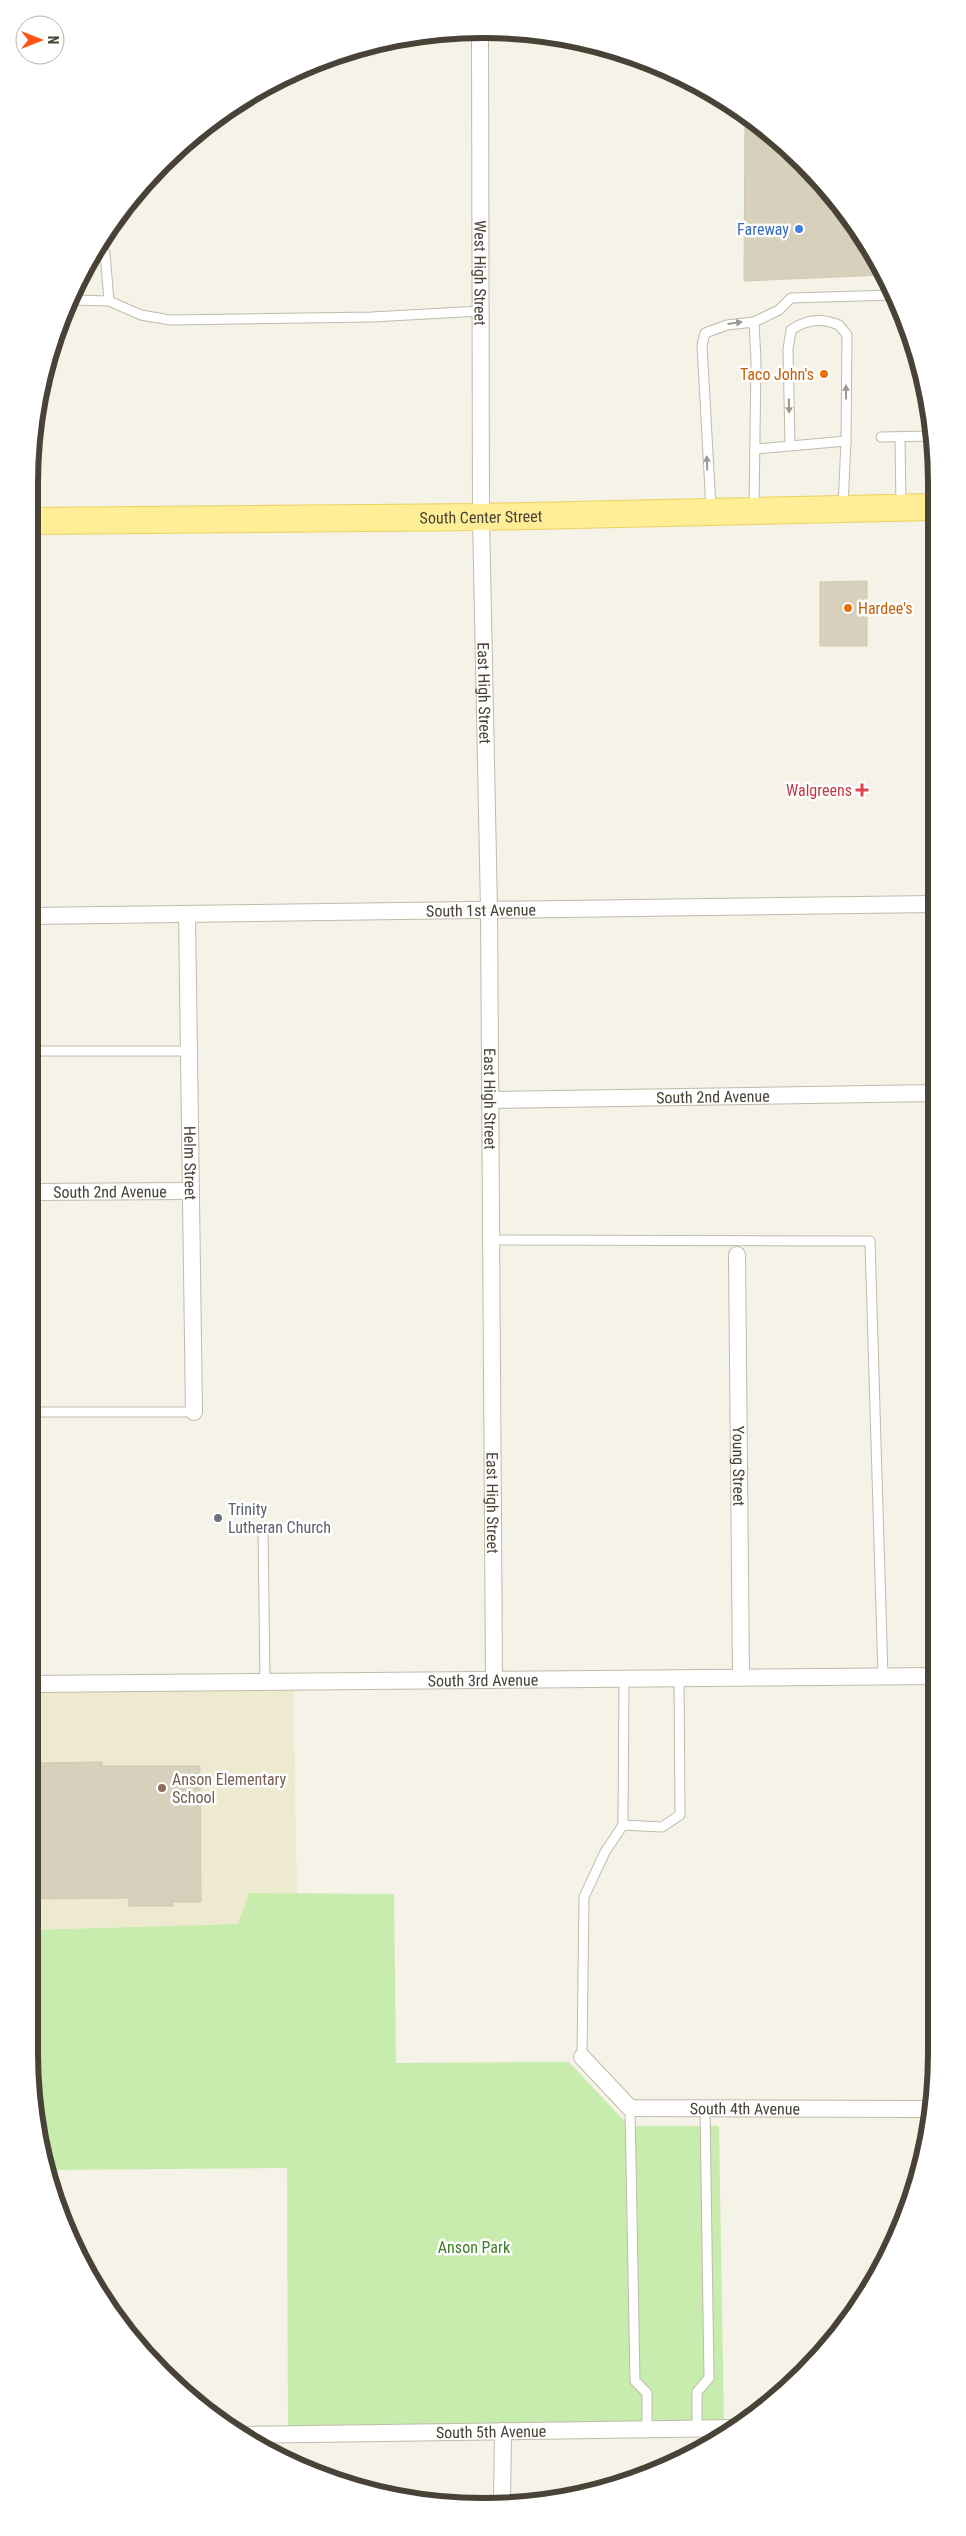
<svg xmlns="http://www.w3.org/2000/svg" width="966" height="2536" viewBox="0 0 966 2536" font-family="'Roboto Condensed',sans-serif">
	<rect width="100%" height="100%" fill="#f5f2e7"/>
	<polygon fill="#eeead0" points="293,1683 297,1893 249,1893 238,1924 29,1930 29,1684"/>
	<polygon fill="#c8ebae" points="249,1893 394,1894 396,2063 569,2062 629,2126 719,2126 724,2428 288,2434 287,2168 48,2170 29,2053 29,1930 238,1924"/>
	<g fill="#d7d0bc" stroke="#d2c9af">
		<polygon points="745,114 825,184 881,275 744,281"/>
		<polygon points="867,581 867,646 820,646 820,582"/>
		<polygon points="102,1762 102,1766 200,1766 201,1902 173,1902 173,1906 129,1906 129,1898 29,1899 29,1769 39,1769 39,1763"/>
	</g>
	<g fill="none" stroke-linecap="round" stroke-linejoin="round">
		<g stroke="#c1bba9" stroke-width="11">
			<g id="service">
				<polyline points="95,250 105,253 109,301"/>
				<polyline points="69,300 109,301 141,315 170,320 372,317 481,311"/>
				<polyline points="754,322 779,310 791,298 894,295"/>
				<polyline points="881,437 933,436"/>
				<polyline points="900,437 901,507"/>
				<path d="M 790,445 L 788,349 L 791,330 C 807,319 821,318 839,325 L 847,335 L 846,441"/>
				<polyline points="756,449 846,441 843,506"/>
				<polyline points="711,509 702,345 705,333 727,325 754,322 756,361 754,509"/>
				<polyline points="29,1051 189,1051"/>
				<polyline points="492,1240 870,1241 883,1676"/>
				<polyline points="29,1412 194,1412"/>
				<polyline points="263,1527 265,1683"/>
				<polyline points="623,1825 662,1827 680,1815 679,1677"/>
				<polyline points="582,2057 584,1897 605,1852 623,1825 624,1678"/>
				<polyline points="630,2108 635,2381 647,2393 647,2429"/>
				<polyline points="697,2428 697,2392 709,2378 705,2109"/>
			</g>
		</g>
		<g stroke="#c1bba9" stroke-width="18">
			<g id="minor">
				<path id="s1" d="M 480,31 L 481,517 L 489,910 L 494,1680"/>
				<path id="s2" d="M 187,914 L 194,1412"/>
				<path id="s3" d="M 29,916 L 934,904"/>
				<path id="s4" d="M 491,1100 L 935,1093"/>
				<path id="s5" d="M 29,1192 L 191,1191"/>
				<path id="s6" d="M 737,1255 L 741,1676"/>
				<path id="s7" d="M 29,1684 L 936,1676"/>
				<path id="s8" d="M 582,2057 L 630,2108 L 930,2109"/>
				<path id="s9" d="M 242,2435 L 739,2428"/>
				<polyline points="502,2501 503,2431"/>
			</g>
		</g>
		<g stroke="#ead160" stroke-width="28">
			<g id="primary">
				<path id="s10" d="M 29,521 L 481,517 L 934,507"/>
			</g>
		</g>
		<use href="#service" stroke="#fff" stroke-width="9"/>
		<use href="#minor" stroke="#fff" stroke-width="16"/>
		<use href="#primary" stroke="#ffee96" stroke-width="26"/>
	</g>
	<defs><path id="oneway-solid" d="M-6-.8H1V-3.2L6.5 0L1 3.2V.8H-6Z" transform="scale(1.25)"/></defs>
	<g fill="#9a9890">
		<use href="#oneway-solid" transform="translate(735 323) rotate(-8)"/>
		<use href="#oneway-solid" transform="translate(846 392) rotate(-90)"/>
		<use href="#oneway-solid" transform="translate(789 406) rotate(89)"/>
		<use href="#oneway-solid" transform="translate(707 463) rotate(-92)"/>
	</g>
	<circle fill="#3f7fe0" stroke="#fff" stroke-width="2" cx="799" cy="229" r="5"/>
	<g fill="#e8710a" stroke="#fff" stroke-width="2">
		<circle cx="824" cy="374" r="5"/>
		<circle cx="848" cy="608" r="5"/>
	</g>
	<path fill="#e0444e" stroke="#fff" stroke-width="2" d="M859.5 782.5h5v5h5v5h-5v5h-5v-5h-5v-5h5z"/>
	<circle fill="#6b7280" stroke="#fff" stroke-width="2" cx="218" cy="1518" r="5"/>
	<circle fill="#8d6e63" stroke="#fff" stroke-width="2" cx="162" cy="1788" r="5"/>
	<g text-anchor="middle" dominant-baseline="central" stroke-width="5" stroke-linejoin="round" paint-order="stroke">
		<g font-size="16" fill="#366cbe" stroke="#fff" text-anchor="end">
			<text x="789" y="229">Fareway</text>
		</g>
		<g font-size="16" fill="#484336" stroke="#fff">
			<text stroke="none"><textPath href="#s1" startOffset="242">West High Street</textPath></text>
			<text stroke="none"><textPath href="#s10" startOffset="452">South Center Street</textPath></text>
			<text stroke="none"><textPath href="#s1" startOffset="662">East High Street</textPath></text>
			<text stroke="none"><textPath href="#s3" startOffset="452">South 1st Avenue</textPath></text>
			<text stroke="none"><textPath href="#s4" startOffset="222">South 2nd Avenue</textPath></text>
			<text stroke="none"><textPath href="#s1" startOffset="1068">East High Street</textPath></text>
			<text stroke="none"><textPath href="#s2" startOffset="249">Helm Street</textPath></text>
			<text stroke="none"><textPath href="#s5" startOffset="81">South 2nd Avenue</textPath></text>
			<text stroke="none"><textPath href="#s6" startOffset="211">Young Street</textPath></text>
			<text stroke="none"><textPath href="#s1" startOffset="1472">East High Street</textPath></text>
			<text stroke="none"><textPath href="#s7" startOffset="454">South 3rd Avenue</textPath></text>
			<text stroke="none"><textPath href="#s8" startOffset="185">South 4th Avenue</textPath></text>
			<text stroke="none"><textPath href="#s9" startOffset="249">South 5th Avenue</textPath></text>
		</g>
		<g font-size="16" fill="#c56008" stroke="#fff" text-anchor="end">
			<text x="814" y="374">Taco John's</text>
			<text x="858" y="608" text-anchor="start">Hardee's</text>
		</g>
		<g font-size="16" fill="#be3a42" stroke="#fff" text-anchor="end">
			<text x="852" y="790">Walgreens</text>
		</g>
		<g font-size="16" fill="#5b616d" stroke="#fff" text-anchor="start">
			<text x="228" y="1509">Trinity<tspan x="228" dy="18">Lutheran Church</tspan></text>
		</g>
		<g font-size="16" fill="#785e54" stroke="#fff" text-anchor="start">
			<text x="172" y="1779">Anson Elementary<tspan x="172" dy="18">School</tspan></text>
		</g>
		<g font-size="16" fill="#3c7e25" stroke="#fff">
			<text x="474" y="2247">Anson Park</text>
		</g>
	</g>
	<path d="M0 0H966V2536H0ZM483 38H483A445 445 0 0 1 928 483V2053A445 445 0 0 1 483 2498H483A445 445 0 0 1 38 2053V483A445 445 0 0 1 483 38Z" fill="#fff" fill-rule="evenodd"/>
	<path fill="none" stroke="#484336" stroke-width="6" d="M483 38H483A445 445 0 0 1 928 483V2053A445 445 0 0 1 483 2498H483A445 445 0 0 1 38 2053V483A445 445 0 0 1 483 38Z"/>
	<g transform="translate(40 40) rotate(90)"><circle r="24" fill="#ffffff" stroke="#b6b4af"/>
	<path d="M0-4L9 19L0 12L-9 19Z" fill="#ff5414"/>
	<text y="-8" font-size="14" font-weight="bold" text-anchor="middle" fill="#484336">N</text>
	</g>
</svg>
